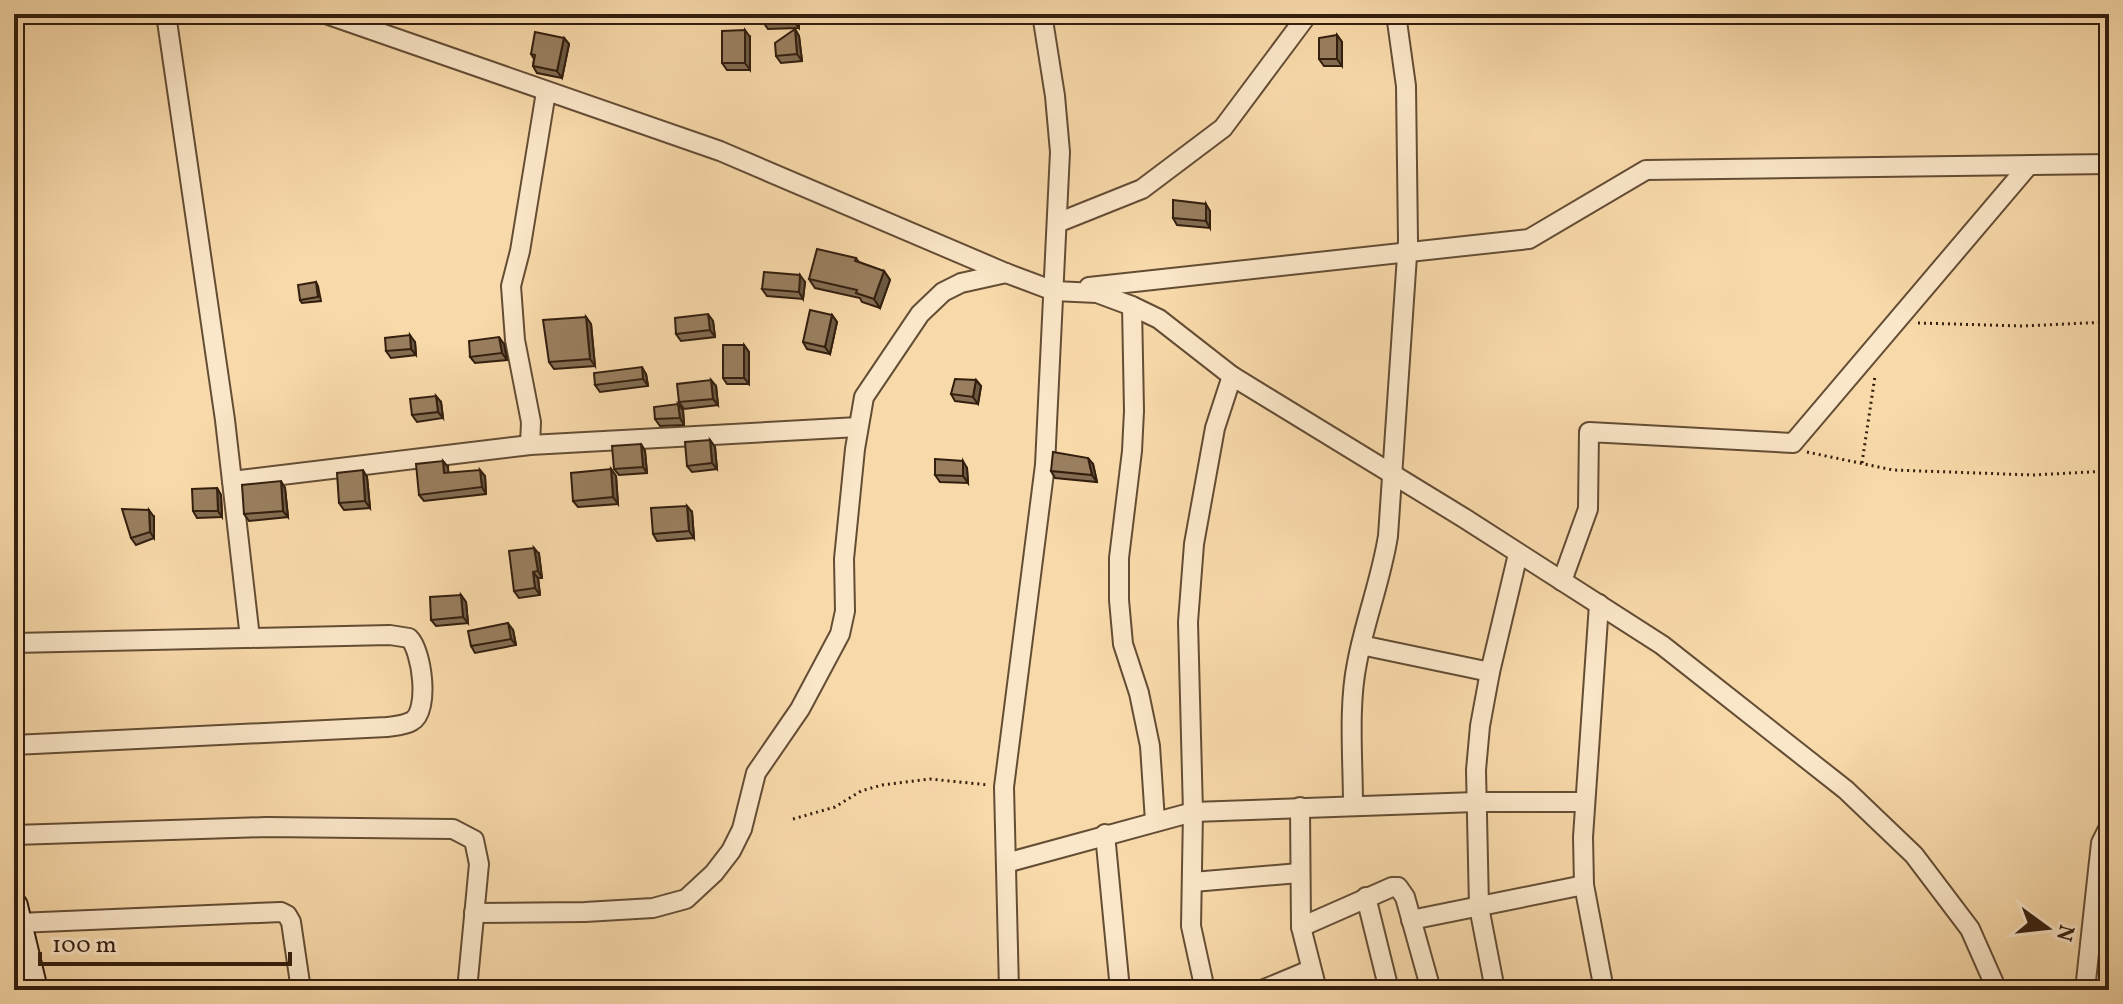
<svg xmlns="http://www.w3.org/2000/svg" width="2123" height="1004" viewBox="0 0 2123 1004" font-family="Vollkorn,serif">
	<rect width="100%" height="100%" fill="#f8d9aa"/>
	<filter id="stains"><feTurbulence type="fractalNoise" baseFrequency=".0025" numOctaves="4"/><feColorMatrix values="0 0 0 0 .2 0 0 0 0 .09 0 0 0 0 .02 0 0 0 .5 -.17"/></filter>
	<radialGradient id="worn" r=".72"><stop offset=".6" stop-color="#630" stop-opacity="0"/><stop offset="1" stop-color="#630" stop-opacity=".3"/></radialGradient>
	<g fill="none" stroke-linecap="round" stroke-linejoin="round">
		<g stroke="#644d35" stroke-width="22">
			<g id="street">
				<polyline points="166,14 225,420 250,638"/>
				<polyline points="326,14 720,151 1006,273 1054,291 1097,293 1132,306 1159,319 1232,376 1464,518 1662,645 1846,790 1914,855 1970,929 1997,990"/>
				<polyline points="1057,223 1142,189 1223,128 1308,14"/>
				<polyline points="1089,287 1529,239 1646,170 2109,164"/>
				<polyline points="1132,306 1134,411 1132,451 1119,558 1119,600 1123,644 1139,693 1150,746 1155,821"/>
				<polyline points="530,445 531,422 515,340 511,286 520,251 546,92"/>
				<polyline points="232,481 530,445 858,427"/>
				<polyline points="1562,581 1588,509 1589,432 1793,443 2029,165"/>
				<polyline points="1599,604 1583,837 1584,885 1604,990"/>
				<path d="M 14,643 L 390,635 L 409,638 C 422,650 430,711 412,721 C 406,725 394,726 387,727 L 14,745"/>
				<polyline points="1361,645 1490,672"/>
				<path d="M 1353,805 C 1353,760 1348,707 1357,663 C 1365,620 1381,580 1388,536 L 1408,241 L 1406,86 L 1396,14"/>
				<polyline points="1300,807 1301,927 1317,990"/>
				<polyline points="1105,834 1120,990"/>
				<polyline points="14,835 266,827 453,829 474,840 479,864 467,990"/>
				<polyline points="1006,863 1193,812 1476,802 1584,802"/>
				<polyline points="1193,882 1299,873"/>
				<polyline points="1366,897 1389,990"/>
				<polyline points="474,913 585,912 653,908 686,899 714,873 731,851 742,829 756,773 800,709 840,634 845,611 844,559 855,449 864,397 920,314 943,292 961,283 1006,273"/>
				<polyline points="1411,920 1584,885"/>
				<polyline points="18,923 281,912 287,915 291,922 301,990"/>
				<polyline points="1301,927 1392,887 1398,887 1405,897 1431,990"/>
				<polyline points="1009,990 1004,787 1045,465 1060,152 1055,96 1042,14"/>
				<polyline points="1205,990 1191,926 1193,812 1188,622 1194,544 1209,461 1215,428 1232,376"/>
				<polyline points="1262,990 1310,970"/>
				<polyline points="1495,990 1479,907 1476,770 1480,726 1490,672 1518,554"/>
				<polyline points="2085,990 2101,843 2109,827"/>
			</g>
		</g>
		<g stroke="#331e0e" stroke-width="30">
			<polyline id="secondary" points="14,906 34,990"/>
		</g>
		<g stroke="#331e0e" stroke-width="3" stroke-dasharray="2 4" stroke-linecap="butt">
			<polyline points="1918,323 2022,326 2109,322"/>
			<polyline points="1807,452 1893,470 2033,475 2109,471"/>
			<polyline points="1862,463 1875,376"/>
			<polyline points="793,819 835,807 861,791 882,785 930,779 989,785"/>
		</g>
		<use href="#street" stroke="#fae6c8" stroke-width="18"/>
		<use href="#secondary" stroke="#fae6c8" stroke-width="26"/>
	</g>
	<g fill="#846d52" stroke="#331e0e" stroke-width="2">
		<polygon points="763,14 799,14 799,28 768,29 763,22"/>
		<polygon points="795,29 799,36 802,61 781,63 776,56"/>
		<polygon points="1337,35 1342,42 1342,66 1324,66 1319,59"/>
		<polygon points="750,37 750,70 727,70 722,63"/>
		<polygon points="564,38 569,44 562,78 537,73 533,66 534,59 531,54"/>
		<polygon points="1210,211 1210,228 1177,225 1173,218"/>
		<polygon points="856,258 859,262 884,271 890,280 880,308 862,302 860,298 815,288 809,279"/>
		<polygon points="316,282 318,286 321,301 302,303 300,300"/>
		<polygon points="805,282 803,299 767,296 762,289"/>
		<polygon points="832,315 837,322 830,354 807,349 803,342"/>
		<polygon points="586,317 591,324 595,366 554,369 549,362"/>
		<polygon points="713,321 715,337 681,341 676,334"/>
		<polygon points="415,342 416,355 391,358 386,351"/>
		<polygon points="504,344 507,360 475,363 470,357"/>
		<polygon points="744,345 749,352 749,384 727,384 723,378"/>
		<polygon points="646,374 648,386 600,392 595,385"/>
		<polygon points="976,380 981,386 978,404 955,401 951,394"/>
		<polygon points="716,386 718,405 684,409 679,402"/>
		<polygon points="441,402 443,418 417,422 412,415"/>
		<polygon points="678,404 683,410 684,425 660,426 655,419"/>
		<polygon points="710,440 715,447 717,469 692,472 687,466"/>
		<polygon points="641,444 645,451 647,473 619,475 614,469"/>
		<polygon points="1093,464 1097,482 1055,478 1051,471"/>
		<polygon points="448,467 448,473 485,476 486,494 424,501 419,495"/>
		<polygon points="967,468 968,483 940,482 935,475"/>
		<polygon points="611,469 616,476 618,504 578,507 573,501"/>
		<polygon points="367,477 370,508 344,510 339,503"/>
		<polygon points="217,488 221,495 222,517 197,518 193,511"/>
		<polygon points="285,488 288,517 249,521 244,514"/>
		<polygon points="14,492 20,501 23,524 20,544 14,545"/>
		<polygon points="692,512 694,538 657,541 653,534"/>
		<polygon points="154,517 154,538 136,545 131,538"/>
		<polygon points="539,554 542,578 538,578 540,595 519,598 514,591"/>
		<polygon points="461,595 466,602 468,623 436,626 431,620"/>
		<polygon points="513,630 516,645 475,653 471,646"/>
	</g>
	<g fill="#6b5942" stroke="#331e0e" stroke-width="2">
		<polygon points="794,14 799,14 799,28 794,22"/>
		<polygon points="795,29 799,36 802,61 797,54"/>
		<polygon points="745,30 750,37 750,70 745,63"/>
		<polygon points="1337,35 1342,42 1342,66 1337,59"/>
		<polygon points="564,38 569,44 562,78 557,71"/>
		<polygon points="1206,204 1210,211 1210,228 1206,221"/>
		<polygon points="884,271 890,280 880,308 874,299"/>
		<polygon points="800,275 805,282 803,299 799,292"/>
		<polygon points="708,314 713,321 715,337 710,330"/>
		<polygon points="832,315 837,322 830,354 825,347"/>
		<polygon points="586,317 591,324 595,366 590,359"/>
		<polygon points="410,335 415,342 416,355 411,349"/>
		<polygon points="499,337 504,344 507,360 502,353"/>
		<polygon points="744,345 749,352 749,384 744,378"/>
		<polygon points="642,367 646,374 648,386 643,379"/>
		<polygon points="711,380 716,386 718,405 713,399"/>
		<polygon points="976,380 981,386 978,404 973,397"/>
		<polygon points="436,396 441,402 443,418 438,412"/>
		<polygon points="678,404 683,410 684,425 680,418"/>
		<polygon points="710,440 715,447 717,469 712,463"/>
		<polygon points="641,444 645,451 647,473 643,467"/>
		<polygon points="1088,458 1093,464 1097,482 1092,475"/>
		<polygon points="443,461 448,467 449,480 444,473"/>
		<polygon points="963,461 967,468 968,483 963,476"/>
		<polygon points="611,469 616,476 618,504 613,497"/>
		<polygon points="363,470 367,477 370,508 365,501"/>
		<polygon points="480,470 485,476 486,494 482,487"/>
		<polygon points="281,481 285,488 288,517 283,511"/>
		<polygon points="217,488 221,495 222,517 218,511"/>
		<polygon points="14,492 20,501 23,524 20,544 14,535"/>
		<polygon points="687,506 692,512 694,538 689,531"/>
		<polygon points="149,510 154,517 154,538 150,532"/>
		<polygon points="534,548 539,554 542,578 538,571"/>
		<polygon points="533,572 538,578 540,595 535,588"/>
		<polygon points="461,595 466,602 468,623 463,617"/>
		<polygon points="508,623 513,630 516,645 511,639"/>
	</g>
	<g fill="#997f5f" stroke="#331e0e" stroke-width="2">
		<rect x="763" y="14" width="31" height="8"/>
		<polygon points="795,29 797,54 776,56 775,43"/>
		<polygon points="745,30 745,63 722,63 722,31"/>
		<polygon points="535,32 564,38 557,71 533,66 535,55 531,54"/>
		<polygon points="1337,35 1337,59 1319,59 1319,38"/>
		<polygon points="1173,200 1206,204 1206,221 1173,218"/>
		<polygon points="817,249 856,258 855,261 884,271 874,299 856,293 857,290 809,279"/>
		<polygon points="764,272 800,275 799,292 762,289"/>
		<polygon points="316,282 318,297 300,300 298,285"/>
		<polygon points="810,310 832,315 825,347 803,342"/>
		<polygon points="708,314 710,330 676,334 675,318"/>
		<polygon points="586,317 590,359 549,362 543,320"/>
		<polygon points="410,335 411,349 386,351 385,338"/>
		<polygon points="499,337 502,353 470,357 469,341"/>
		<rect x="723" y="345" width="21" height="33"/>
		<polygon points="642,367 643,379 595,385 594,373"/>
		<polygon points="955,379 976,380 973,397 951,394"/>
		<polygon points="711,380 713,399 679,402 677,384"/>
		<polygon points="436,396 438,412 412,415 410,399"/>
		<polygon points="678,404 680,418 655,419 654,407"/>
		<polygon points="710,440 712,463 687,466 685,442"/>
		<polygon points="641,444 643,467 614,469 612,446"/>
		<polygon points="1053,452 1088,458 1092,475 1051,471"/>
		<polygon points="935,459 963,461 963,476 935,475"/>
		<polygon points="443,461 444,473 480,470 482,487 419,495 416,464"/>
		<polygon points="611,469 613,497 573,501 571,473"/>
		<polygon points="363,470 365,501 339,503 337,473"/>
		<polygon points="281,481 283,511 244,514 242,485"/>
		<polygon points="217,488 218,511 193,511 192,489"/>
		<polygon points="14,497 16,514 14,526"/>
		<polygon points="687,506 689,531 653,534 651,508"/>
		<polygon points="122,509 149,510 150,532 131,538"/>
		<polygon points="534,548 538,571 533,572 535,588 514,591 509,551"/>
		<polygon points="461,595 463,617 431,620 430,597"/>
		<polygon points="508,623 511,639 471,646 468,631"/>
		<rect x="833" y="983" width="21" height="7"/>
	</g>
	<rect width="2123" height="1004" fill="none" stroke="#f8d9aa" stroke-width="48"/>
	<rect x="16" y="16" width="2091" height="972" fill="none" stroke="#331e0e" stroke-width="4"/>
	<rect x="24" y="24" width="2075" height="956" fill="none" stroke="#331e0e" stroke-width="2"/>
	<g transform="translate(2047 928) rotate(105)" stroke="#fae6c8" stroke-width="6" paint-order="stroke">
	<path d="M0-6L14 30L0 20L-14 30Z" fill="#331e0e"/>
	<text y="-12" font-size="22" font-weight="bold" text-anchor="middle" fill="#331e0e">N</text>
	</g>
	<path d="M40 952v12h250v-12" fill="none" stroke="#331e0e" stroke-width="4"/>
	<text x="52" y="952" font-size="24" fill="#331e0e" stroke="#fae6c8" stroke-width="6" paint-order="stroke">100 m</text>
	<rect width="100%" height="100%" filter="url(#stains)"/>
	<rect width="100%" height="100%" fill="url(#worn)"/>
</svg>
